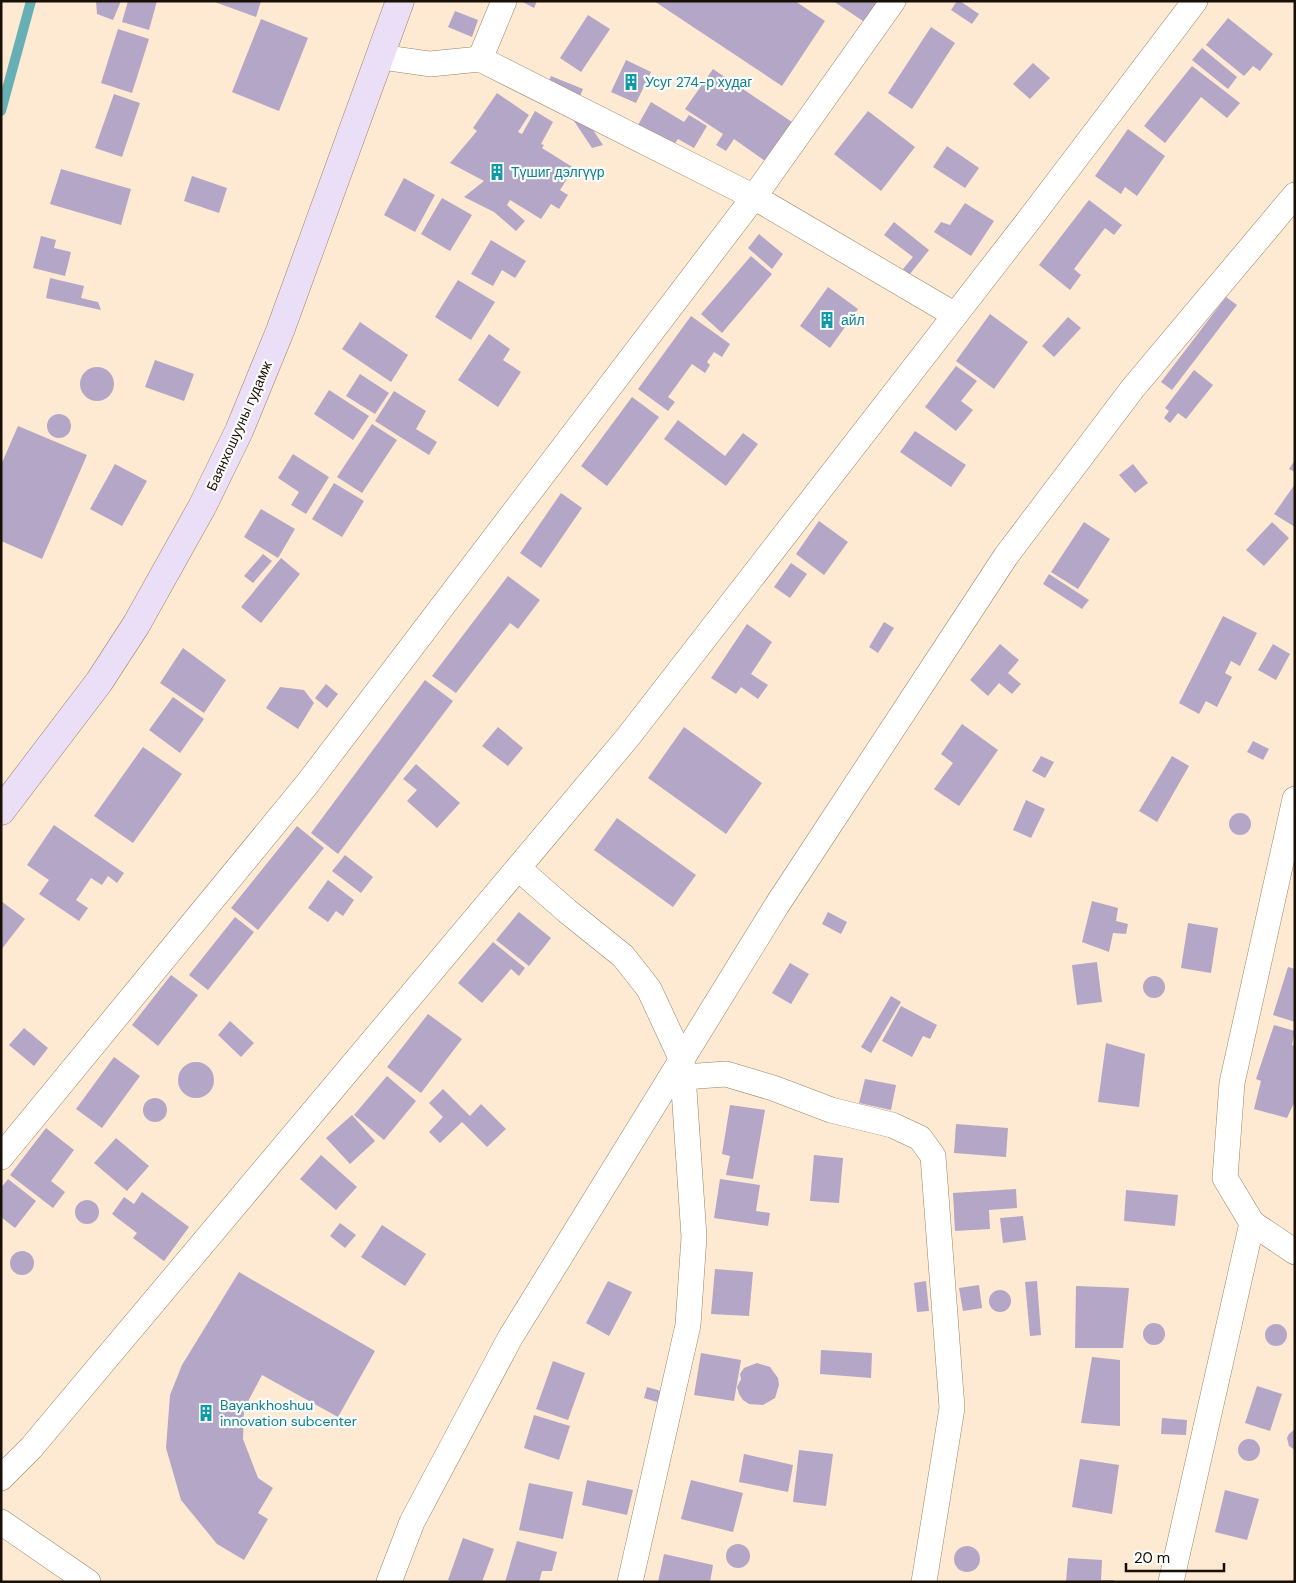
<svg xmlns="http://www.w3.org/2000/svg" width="1296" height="1583" viewBox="0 0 1296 1583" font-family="'DM Sans',sans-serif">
	<rect width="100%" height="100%" fill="#feead2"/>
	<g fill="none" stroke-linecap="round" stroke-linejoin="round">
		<polyline stroke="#66afb4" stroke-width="10" points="1,111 31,1"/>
	</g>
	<g fill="#b4a6c7">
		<polygon points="96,1 121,1 113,20 97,14"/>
		<polygon points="128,1 157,1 149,30 122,22"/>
		<polygon points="212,1 261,1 256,17"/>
		<polygon points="521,1 537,1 534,8"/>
		<polygon points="654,1 795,1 825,21 782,86"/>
		<polygon points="833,1 885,1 869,25"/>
		<polygon points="957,1 960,1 979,14 972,24 951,10"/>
		<polygon points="455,11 478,20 472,37 448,27"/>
		<polygon points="588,15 610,29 581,72 560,58"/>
		<polygon points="1228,18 1273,54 1260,71 1253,66 1244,76 1206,45"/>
		<polygon points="261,19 308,38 279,111 232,92"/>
		<polygon points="931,27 955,43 912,109 888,93"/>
		<polygon points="118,29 149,39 132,93 101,83"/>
		<polygon points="1202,48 1237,77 1228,89 1192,60"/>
		<polygon points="626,60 651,72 636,103 611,92"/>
		<polygon points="1033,63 1050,78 1030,99 1013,84"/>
		<polygon points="1192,66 1240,103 1227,118 1201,97 1165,143 1144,126"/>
		<polygon points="713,69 795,124 768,163 734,139 726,151 716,145 723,134 685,109"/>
		<polygon points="551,76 583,89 578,101 546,88"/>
		<polygon points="497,93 529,115 518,132 522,134 535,111 553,122 541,144 544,145 542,148 574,168 560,190 568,195 559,209 551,204 541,219 510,200 507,205 525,221 516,231 494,212 464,197 484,181 450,163 477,131 473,128"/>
		<polygon points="114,94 140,103 122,157 95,148"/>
		<polygon points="651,102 684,122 689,115 707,126 694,148 678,139 673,146 638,125"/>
		<polygon points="868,111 915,147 881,191 834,154"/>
		<polygon points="581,112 603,145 592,148 572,118"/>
		<polygon points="1128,129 1165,156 1137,196 1125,187 1121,194 1095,176"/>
		<polygon points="947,146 979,168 965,188 933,167"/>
		<polygon points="61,169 131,189 121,225 50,204"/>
		<polygon points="192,176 227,188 219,213 184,201"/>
		<polygon points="404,178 435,195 415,232 384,215"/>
		<polygon points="442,198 472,215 450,251 421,234"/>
		<polygon points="1089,200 1122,225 1114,235 1105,228 1074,269 1081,275 1070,290 1039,265"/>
		<polygon points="965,203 994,221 971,256 934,232 941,222 950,225"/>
		<polygon points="894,222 929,250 910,274 903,269 913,257 884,235"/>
		<polygon points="759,234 783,254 772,269 748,248"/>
		<polygon points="41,236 56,240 54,248 71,252 65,276 33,268"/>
		<polygon points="491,240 526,261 515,278 502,270 493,286 471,274"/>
		<polygon points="751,256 772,274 722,333 701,314"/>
		<polygon points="50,278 84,286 81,298 98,302 101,310 46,298"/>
		<polygon points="458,280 495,302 471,340 435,317"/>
		<polygon points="828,287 858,309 830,348 800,326"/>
		<polygon points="1226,297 1237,305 1172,390 1161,382"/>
		<polygon points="990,314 1028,342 994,389 956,361"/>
		<polygon points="691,316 730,344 722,357 714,352 707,362 710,365 705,373 692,364 668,397 675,402 668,411 638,389"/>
		<polygon points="1068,317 1081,328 1054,357 1042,346"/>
		<polygon points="360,322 408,355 391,382 342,349"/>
		<polygon points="489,334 510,349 503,360 521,372 498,407 458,380"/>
		<polygon points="155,360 194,374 184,401 145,387"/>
		<polygon points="956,366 977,381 961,401 973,410 956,431 925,407"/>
		<circle cx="97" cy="384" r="17"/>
		<polygon points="1194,370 1213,385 1186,419 1178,413 1170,423 1164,418 1169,411 1165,408"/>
		<polygon points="360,374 389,393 375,414 346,396"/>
		<polygon points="329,390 369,416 353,440 314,414"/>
		<polygon points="394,391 426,411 416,429 437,442 429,455 375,421"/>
		<polygon points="632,397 659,417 607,486 581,466"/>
		<circle cx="59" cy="426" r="12"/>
		<polygon points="678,420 725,456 743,433 758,444 726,486 664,439"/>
		<polygon points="372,424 397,440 362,493 337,477"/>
		<polygon points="18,426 87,455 42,559 1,541 1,465"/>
		<polygon points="915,431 966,465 951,487 900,452"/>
		<polygon points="293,454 329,477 306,514 291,505 299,492 278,478"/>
		<polygon points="1295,460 1295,472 1289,469"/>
		<polygon points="115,464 147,481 122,526 90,509"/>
		<polygon points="1133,464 1148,483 1135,493 1119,475"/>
		<polygon points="334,483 364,501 342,537 312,519"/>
		<polygon points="1295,484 1295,527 1274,514"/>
		<polygon points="561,493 582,508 541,568 520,553"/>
		<polygon points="261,509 295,529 278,558 244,537"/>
		<polygon points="819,521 848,542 824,575 796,554"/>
		<polygon points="1084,522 1110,539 1078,589 1051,572"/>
		<polygon points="1272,522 1289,538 1264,566 1246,550"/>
		<polygon points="263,554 272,561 253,583 244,576"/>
		<polygon points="281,558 300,574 261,623 241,607"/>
		<polygon points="791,563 807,574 790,598 774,587"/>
		<polygon points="1049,574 1089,600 1082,609 1043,584"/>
		<polygon points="508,576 540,600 518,629 510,623 456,693 432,676"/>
		<polygon points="1223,616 1257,633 1240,666 1231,661 1225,673 1232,677 1217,707 1206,701 1199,714 1179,703"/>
		<polygon points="884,622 894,628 878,653 869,647"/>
		<polygon points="747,624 772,642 751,674 768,685 758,699 741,687 736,694 711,678"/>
		<polygon points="1000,644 1019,660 1008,673 1021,684 1012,694 999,683 988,696 970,680"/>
		<polygon points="1273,644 1290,654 1276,680 1258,670"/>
		<polygon points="183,648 226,680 204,713 160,683"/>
		<polygon points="425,680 453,701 338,854 311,833"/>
		<polygon points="326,684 338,694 327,708 315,698"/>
		<polygon points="280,687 304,690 314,703 298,729 266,708"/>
		<polygon points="173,697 204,719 180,753 149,730"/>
		<polygon points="962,724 998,750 959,806 934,789 953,763 941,754"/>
		<polygon points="498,727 523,748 508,766 482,746"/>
		<polygon points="684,727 762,783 726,834 648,778"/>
		<polygon points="1253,741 1269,749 1263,760 1247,752"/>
		<polygon points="143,747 182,774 133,843 94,816"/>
		<polygon points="1041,756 1054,762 1045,778 1032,771"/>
		<polygon points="1172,756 1189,766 1157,822 1139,811"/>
		<polygon points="416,764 460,803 437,828 407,801 417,790 403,779"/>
		<polygon points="1026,800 1045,809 1031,838 1013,830"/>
		<circle cx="1240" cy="824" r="11"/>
		<polygon points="617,818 696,875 673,907 594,850"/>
		<polygon points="54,825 124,873 117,883 108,876 102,885 91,878 76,900 88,908 79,921 39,894 49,880 27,865"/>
		<polygon points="297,826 324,848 258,930 231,908"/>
		<polygon points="345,855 373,877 361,893 332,871"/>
		<polygon points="328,880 354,900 343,916 336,911 328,922 308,908"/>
		<polygon points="1,901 25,919 1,950"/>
		<polygon points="1092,901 1118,908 1116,921 1128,924 1126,934 1113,933 1109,952 1082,942"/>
		<polygon points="519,912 551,938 529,966 496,940"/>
		<polygon points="828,912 847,922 841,934 822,924"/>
		<polygon points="235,917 254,932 208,990 189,975"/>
		<polygon points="1188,923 1218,928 1211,973 1181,968"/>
		<polygon points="493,942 525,968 519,976 511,969 482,1003 458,983"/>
		<polygon points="1097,962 1102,1002 1077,1005 1072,965"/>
		<polygon points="790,963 809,974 791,1004 772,993"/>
		<polygon points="1288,967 1295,969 1295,1022 1273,1015"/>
		<polygon points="171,975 198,995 158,1046 132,1025"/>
		<circle cx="1154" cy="987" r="11"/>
		<polygon points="891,996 901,1002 871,1053 861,1047"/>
		<polygon points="901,1006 937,1025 930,1039 923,1036 912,1057 882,1041"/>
		<polygon points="428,1014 462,1039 421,1093 387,1067"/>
		<polygon points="230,1021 254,1043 241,1057 218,1035"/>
		<polygon points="1274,1025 1295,1031 1292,1045 1295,1046 1295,1101 1287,1118 1254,1109 1261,1081 1256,1079"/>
		<polygon points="24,1028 48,1048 34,1066 9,1045"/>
		<polygon points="1106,1043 1145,1054 1139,1107 1098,1102"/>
		<polygon points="114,1057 140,1076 102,1128 76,1109"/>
		<circle cx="196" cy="1080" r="18"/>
		<polygon points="387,1076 416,1101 384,1140 354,1115"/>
		<polygon points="865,1079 896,1085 891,1110 859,1103"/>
		<polygon points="443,1089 470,1116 481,1104 506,1129 487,1147 462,1122 440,1143 429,1132 443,1117 429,1103"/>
		<circle cx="155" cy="1110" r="12"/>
		<polygon points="730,1105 765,1110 753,1179 726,1175 730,1156 722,1154"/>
		<polygon points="352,1115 375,1141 350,1164 326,1138"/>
		<polygon points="956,1124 1008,1128 1006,1157 954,1153"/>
		<polygon points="46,1128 74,1150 51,1181 65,1192 53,1208 10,1175"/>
		<polygon points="116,1138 149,1166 127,1191 94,1163"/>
		<polygon points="321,1155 357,1187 336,1210 300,1179"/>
		<polygon points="814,1155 843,1158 839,1203 810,1201"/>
		<polygon points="8,1179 36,1201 15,1228 1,1217 1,1188"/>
		<polygon points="720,1179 760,1185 756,1211 770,1213 768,1226 714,1218"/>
		<polygon points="1016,1189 1017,1208 989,1210 990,1229 955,1231 953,1193"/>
		<polygon points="1126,1190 1178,1195 1175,1226 1124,1221"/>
		<polygon points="142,1192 189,1227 164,1261 133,1238 137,1233 112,1214 124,1197 134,1204"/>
		<circle cx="87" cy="1212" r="12"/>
		<polygon points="1023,1216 1026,1240 1003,1243 1000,1218"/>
		<polygon points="340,1223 356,1235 345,1248 330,1236"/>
		<polygon points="382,1225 426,1254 405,1286 361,1257"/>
		<circle cx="22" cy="1263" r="12"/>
		<polygon points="715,1269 753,1272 749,1316 711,1314"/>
		<polygon points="239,1272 375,1351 338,1417 262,1375 244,1409 243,1439 258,1478 273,1488 258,1513 268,1519 244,1560 217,1544 181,1500 166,1448 170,1395 182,1365"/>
		<polygon points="608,1281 632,1292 609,1336 586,1323"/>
		<polygon points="926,1281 929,1311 917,1312 914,1283"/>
		<polygon points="1037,1281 1041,1335 1030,1336 1025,1282"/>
		<polygon points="979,1285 982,1308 963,1311 959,1288"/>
		<polygon points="1076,1286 1129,1288 1123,1348 1075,1348"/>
		<circle cx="1000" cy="1301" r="11"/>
		<circle cx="1154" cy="1334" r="11"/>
		<circle cx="1276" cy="1335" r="11"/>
		<polygon points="821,1350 872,1353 871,1378 820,1374"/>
		<polygon points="701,1353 741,1360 734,1401 694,1395"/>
		<polygon points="1092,1357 1120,1360 1120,1426 1081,1423"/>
		<polygon points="553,1361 585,1373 568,1420 536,1409"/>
		<polygon points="757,1363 770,1367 778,1378 779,1385 775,1398 763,1405 749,1404 743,1400 739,1394 737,1387 741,1379 740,1374 744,1368"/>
		<polygon points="1257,1386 1282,1394 1270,1431 1245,1423"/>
		<polygon points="647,1387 661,1391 657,1402 644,1398"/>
		<polygon points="534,1415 570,1426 559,1460 524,1448"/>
		<polygon points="1162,1418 1187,1420 1186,1435 1161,1434"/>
		<polygon points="1295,1429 1295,1450 1289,1446 1287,1438 1289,1434"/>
		<circle cx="1249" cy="1450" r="11"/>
		<polygon points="799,1450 833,1454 826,1506 793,1502"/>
		<polygon points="744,1454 793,1465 788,1492 739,1482"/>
		<polygon points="1080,1459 1119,1465 1112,1514 1072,1507"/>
		<polygon points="587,1480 633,1490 627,1515 582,1505"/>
		<polygon points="691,1480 743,1493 733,1532 681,1519"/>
		<polygon points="529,1483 573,1492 563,1539 519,1530"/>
		<polygon points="1225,1490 1259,1499 1247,1540 1215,1532"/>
		<polygon points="463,1538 494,1549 482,1582 455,1582 448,1580"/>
		<polygon points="517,1541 557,1552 552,1571 542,1571 539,1582 505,1582"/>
		<circle cx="738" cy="1556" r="12"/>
		<circle cx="967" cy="1559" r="13"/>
		<polygon points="664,1554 713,1565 710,1582 658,1582"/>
		<polygon points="1068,1558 1102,1560 1101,1580 1114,1580 1113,1582 1066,1582"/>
	</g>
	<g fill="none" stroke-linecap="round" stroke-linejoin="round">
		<g stroke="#9a8367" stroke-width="26">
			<g id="street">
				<polyline points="381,57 430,64 480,59 754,197 893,1"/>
				<polyline points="480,59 504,1"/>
				<polyline points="518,868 567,911 623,956 649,989 682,1060 694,1237 688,1325 630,1582"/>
				<polyline points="684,1077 726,1074 773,1088 831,1110 892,1125 920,1138 933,1156 952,1408 924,1582"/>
				<polyline points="1,1157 308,783 754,197 955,315"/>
				<polyline points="1252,1223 1295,1252"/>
				<polyline points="1,1478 31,1448 628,737 1032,216 1195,1"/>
				<polyline points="1,1522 88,1582"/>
				<polyline points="389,1582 412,1522 510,1338 777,905 1006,556 1133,388 1295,195"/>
				<polyline points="1171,1582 1252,1223 1225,1178 1232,1083 1295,799"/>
			</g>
		</g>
		<g stroke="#9a8367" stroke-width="29">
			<polyline id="secondary" points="1,811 99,682 136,625 202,507 239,431 280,331 400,1"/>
		</g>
		<use href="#street" stroke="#fff" stroke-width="25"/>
		<use href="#secondary" stroke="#ebdff8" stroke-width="28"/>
	</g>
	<defs>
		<g id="building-bare" transform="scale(1.35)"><path d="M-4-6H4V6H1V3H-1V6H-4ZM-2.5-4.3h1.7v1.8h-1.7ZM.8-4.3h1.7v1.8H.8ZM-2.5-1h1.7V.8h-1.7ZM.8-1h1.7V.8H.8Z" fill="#0f9aa8" stroke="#fbfbfb" stroke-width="2.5" paint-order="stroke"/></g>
	</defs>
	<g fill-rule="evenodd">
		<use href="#building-bare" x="631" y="82"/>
		<use href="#building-bare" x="497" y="172"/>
		<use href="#building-bare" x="827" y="320"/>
		<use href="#building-bare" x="206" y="1413"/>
	</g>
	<g text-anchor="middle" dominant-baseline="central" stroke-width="4.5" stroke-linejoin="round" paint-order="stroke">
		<g font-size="14" fill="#0d838f" stroke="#fbfbfb" text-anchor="start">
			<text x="645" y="82">Усуг 274-р худаг</text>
			<text x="511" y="172">Түшиг дэлгүүр</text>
			<text x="841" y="320">айл</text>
			<text x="220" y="1405">Bayankhoshuu<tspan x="220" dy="16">innovation subcenter</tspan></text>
		</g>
		<g font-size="14" fill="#180f05" stroke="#fbfbfb">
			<text transform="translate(239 426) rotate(-66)">Баянхошууны гудамж</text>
		</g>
	</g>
	<rect width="1296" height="1583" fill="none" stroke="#180f05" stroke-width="5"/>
	<path d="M1126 1563v8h98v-8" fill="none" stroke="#180f05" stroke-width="2.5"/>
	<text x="1134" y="1563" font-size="15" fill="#180f05" stroke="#fbfbfb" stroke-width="4" paint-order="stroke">20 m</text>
</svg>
